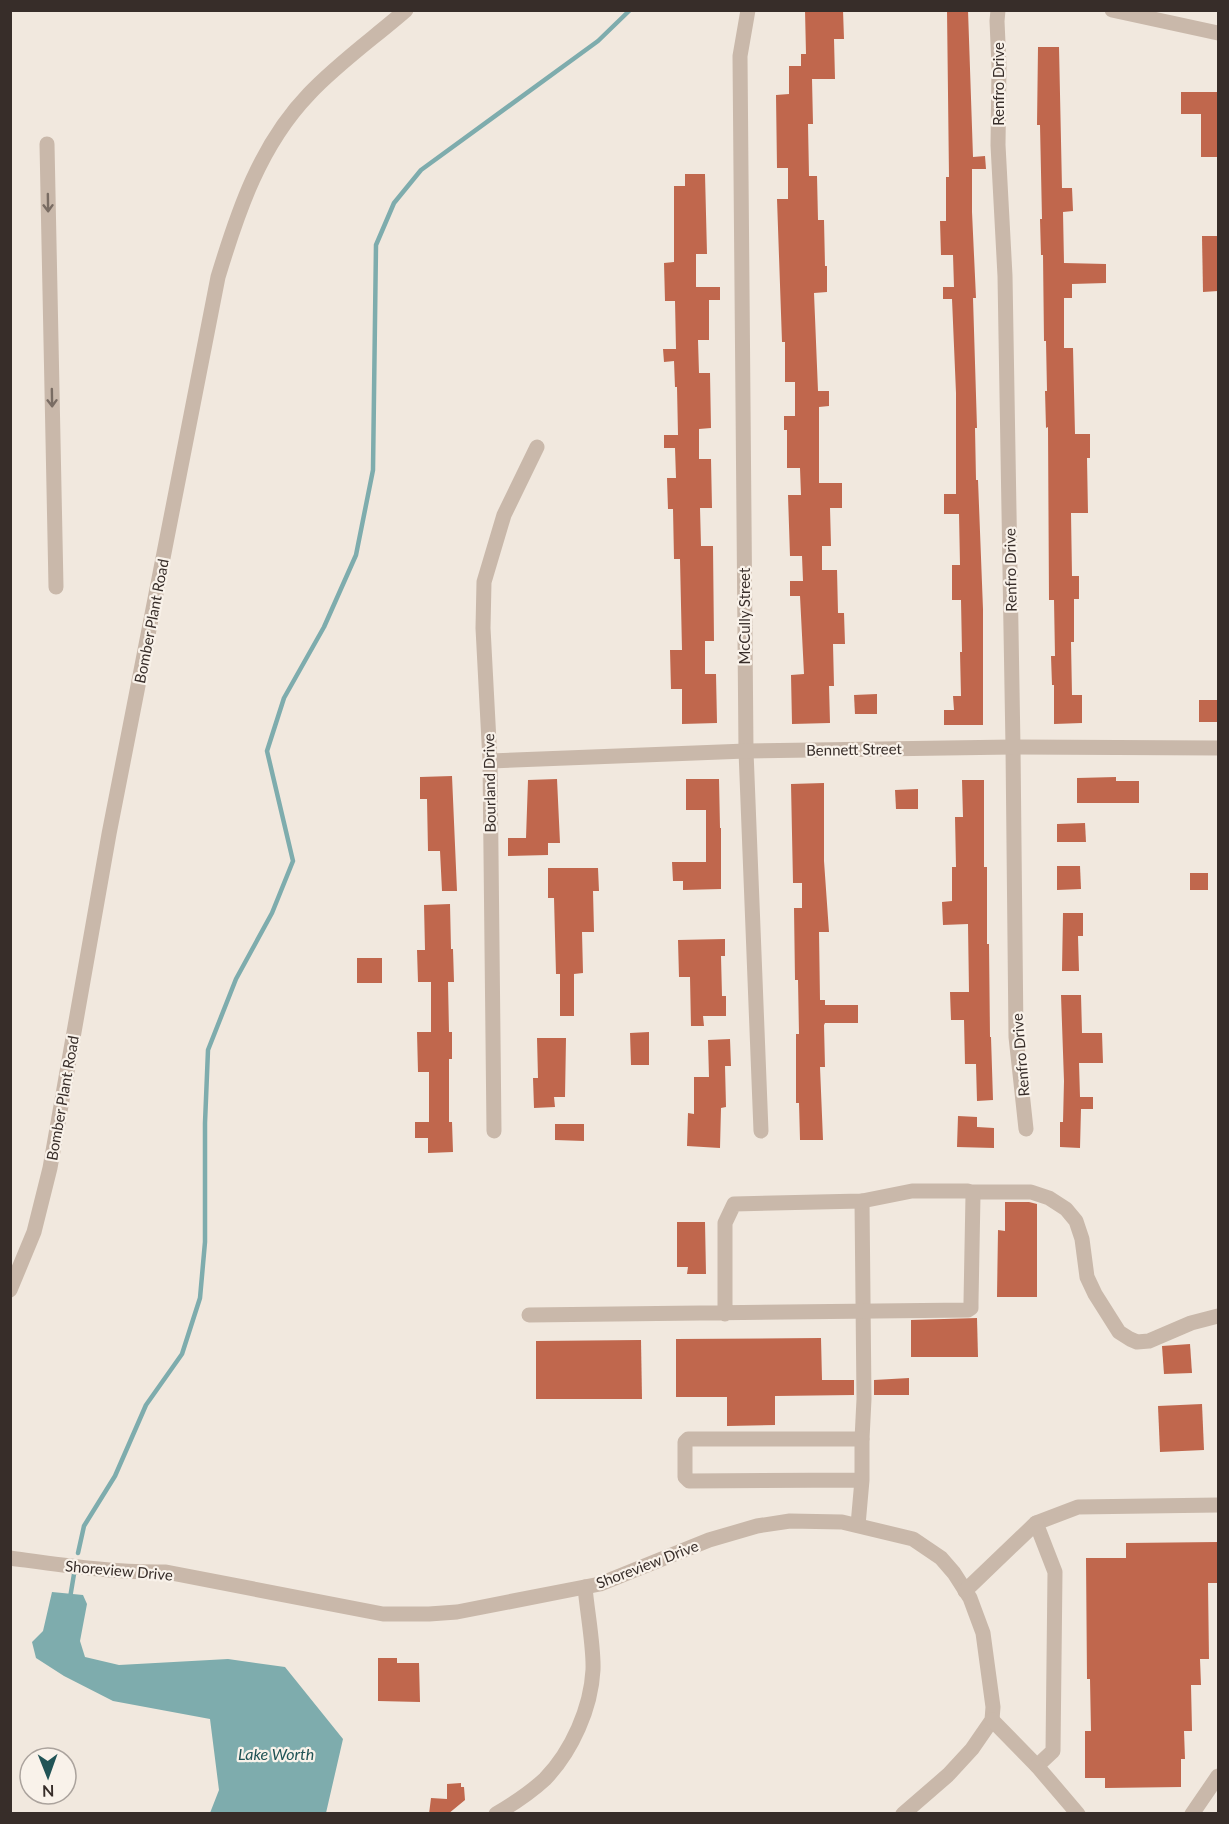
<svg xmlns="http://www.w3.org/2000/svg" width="1229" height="1824" viewBox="0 0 1229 1824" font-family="Lato,sans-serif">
	<rect width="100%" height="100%" fill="#f1e8de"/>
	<polygon fill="#7eacad" points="52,1592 83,1595 87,1604 80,1641 85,1657 119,1665 228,1659 285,1667 343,1739 326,1813 210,1813 219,1790 210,1719 113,1701 64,1676 36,1658 32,1642 43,1631"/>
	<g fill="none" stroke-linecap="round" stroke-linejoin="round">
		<g stroke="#7eacad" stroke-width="4.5">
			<polyline points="78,1553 84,1526 115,1476 146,1405 182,1354 200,1298 205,1242 205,1123 208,1050 236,979 272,913 293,861 267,751 284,698 324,627 356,555 373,470 376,245 394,203 421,170 598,41 630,10"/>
			<polyline points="70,1598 74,1574"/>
		</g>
	</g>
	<g fill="#c0674d">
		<polygon points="805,10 843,10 844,39 834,39 835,79 812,79 813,124 808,124 809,176 817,176 818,220 824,220 825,266 827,266 827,292 814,293 818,391 829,391 829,406 819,407 819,483 842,483 842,508 830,508 831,546 822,546 822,570 837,570 838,613 844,613 845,644 833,644 834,686 829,686 830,723 792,724 791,675 804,674 800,596 790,596 790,581 803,581 802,556 790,556 788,495 801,495 800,468 787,468 787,430 784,430 784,416 795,416 795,382 785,382 785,342 782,342 777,199 788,199 788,168 777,168 776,95 789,94 789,66 801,66 801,54 806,54"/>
		<polygon points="947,10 968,10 973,157 985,156 986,169 972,169 972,212 976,298 973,298 977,428 975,428 976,480 978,480 983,609 983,725 944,725 944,710 954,710 953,696 961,696 960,652 962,652 961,600 952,600 952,565 960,565 959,514 944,514 944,494 956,494 956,393 952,299 943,299 943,287 954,287 953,255 941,255 940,221 946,221 946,177 949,177"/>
		<polygon points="1038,47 1059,47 1062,188 1072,188 1073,211 1063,212 1064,263 1106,264 1106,283 1072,284 1072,298 1064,298 1064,348 1073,348 1075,434 1090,434 1090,458 1087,458 1088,513 1071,513 1072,576 1079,576 1079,599 1074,599 1074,642 1071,642 1072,695 1082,695 1082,723 1054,724 1054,685 1052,685 1051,656 1055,656 1054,600 1049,600 1048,427 1046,428 1045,391 1047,391 1046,341 1044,341 1043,255 1041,255 1040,219 1042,219 1040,125 1037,125"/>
		<polygon points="1181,92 1218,92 1218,157 1201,157 1201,114 1181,114"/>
		<polygon points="685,174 705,174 707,254 696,254 696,287 720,287 720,300 709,300 709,340 698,340 699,373 710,373 711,428 699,429 699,459 711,459 712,508 700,508 701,546 713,546 714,641 705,641 705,674 716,674 717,723 682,724 682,689 671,689 670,650 682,650 680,559 674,559 673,509 668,509 667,478 676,478 675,448 664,448 664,435 678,435 677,387 675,387 674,361 664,362 663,349 676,349 675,301 665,301 664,263 674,262 674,186 685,186"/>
		<polygon points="1202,236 1218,236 1218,291 1203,292"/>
		<polygon points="877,694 877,714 855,714 854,695"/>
		<rect x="1199" y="700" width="19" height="22"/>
		<polygon points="452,776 457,891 442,891 440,851 428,851 427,799 420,799 420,777"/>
		<polygon points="1116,777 1116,781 1139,781 1139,803 1077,803 1077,778"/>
		<polygon points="557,779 560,843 548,843 548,855 508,856 508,838 526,838 528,780"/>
		<polygon points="686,779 719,779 720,828 721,828 721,889 683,890 683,881 673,881 672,862 706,862 706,810 686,810"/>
		<polygon points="962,780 984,780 984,867 987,867 987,944 989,944 990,1037 991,1037 993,1100 977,1101 976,1064 965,1064 964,1020 951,1020 950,992 969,992 968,924 943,925 942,902 952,901 952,867 956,867 955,817 963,817"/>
		<polygon points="824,783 824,861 829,932 819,932 820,1000 825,1000 825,1005 858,1005 858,1023 825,1023 824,1025 825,1067 820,1067 823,1140 800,1140 799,1103 796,1103 796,1034 799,1034 798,980 795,980 794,908 802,908 802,883 793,883 791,784"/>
		<polygon points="918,789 918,809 896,809 895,790"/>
		<polygon points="1085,823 1086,842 1057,842 1057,824"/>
		<polygon points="1057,866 1080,866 1081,889 1057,890"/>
		<polygon points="548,868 598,868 599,891 593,891 594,932 582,932 583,973 574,974 574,1016 560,1016 560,974 556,974 554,898 548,898"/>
		<rect x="1190" y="873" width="18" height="17"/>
		<polygon points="450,904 451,949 453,949 454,982 448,982 449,1032 452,1032 452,1059 449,1059 449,1122 452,1122 453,1152 428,1153 428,1138 415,1138 415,1122 429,1122 429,1072 418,1072 417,1032 431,1032 431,982 418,982 417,950 425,950 424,905"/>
		<polygon points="1063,913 1083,913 1083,936 1078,936 1079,971 1062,971"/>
		<polygon points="725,939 725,956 721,956 722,996 726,996 726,1016 703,1016 704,1026 691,1026 690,977 679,977 678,940"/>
		<rect x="357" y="958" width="25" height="25"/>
		<polygon points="1061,995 1081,995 1082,1033 1102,1033 1103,1063 1079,1063 1080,1097 1093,1097 1093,1109 1081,1109 1080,1148 1060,1147 1060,1122 1063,1122 1064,1081"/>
		<polygon points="649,1032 649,1065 631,1065 630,1033"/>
		<polygon points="537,1038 566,1038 565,1097 554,1097 555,1107 534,1108 533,1078 538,1078"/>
		<polygon points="730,1039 731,1066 725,1066 726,1107 721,1108 720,1148 687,1146 688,1113 694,1114 694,1077 709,1077 708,1040"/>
		<polygon points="958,1116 977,1117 977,1127 994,1128 994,1148 957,1147"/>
		<polygon points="555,1124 584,1124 584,1141 555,1140"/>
		<polygon points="1005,1202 1029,1202 1037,1204 1037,1297 997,1297 998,1230 1005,1231"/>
		<polygon points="677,1222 705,1222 706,1274 687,1274 688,1267 677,1267"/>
		<polygon points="977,1318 978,1357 911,1357 911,1320"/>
		<polygon points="821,1338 822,1380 854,1380 854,1395 775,1396 775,1425 727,1426 727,1397 676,1397 676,1339"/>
		<polygon points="641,1340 642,1399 536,1399 536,1341"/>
		<polygon points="1190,1344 1192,1373 1164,1374 1162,1346"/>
		<polygon points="909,1378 909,1395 874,1395 874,1380"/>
		<polygon points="1202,1404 1204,1450 1160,1452 1158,1406"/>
		<polygon points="1218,1542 1218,1583 1208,1583 1209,1659 1200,1659 1201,1685 1191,1685 1192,1731 1184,1731 1185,1759 1181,1759 1181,1787 1105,1788 1105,1778 1085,1778 1085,1731 1091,1731 1090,1679 1087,1679 1086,1558 1126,1558 1126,1543"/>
		<polygon points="378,1658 397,1658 397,1663 419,1663 420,1702 378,1701"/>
		<polygon points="461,1783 461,1787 464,1787 465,1800 448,1814 429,1814 431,1798 447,1799 447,1784"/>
	</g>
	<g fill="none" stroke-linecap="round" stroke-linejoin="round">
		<g stroke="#c9b8aa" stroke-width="15">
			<polyline points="748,10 740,56 746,751 761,1131"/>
			<polyline points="998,10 997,21 999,66 998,145 1005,276 1013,747 1016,1037 1026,1129"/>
			<polyline points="1112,10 1218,33"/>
			<polyline points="47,144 56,587"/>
			<polyline points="490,761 746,751 1013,747 1218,748"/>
			<polyline points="494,1131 490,761 483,628 484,582 504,515 537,447"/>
			<polyline points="971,1192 1031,1192 1049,1198 1066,1209 1076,1221 1082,1239 1087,1277 1095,1294 1119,1332 1130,1339 1137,1342 1149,1341 1191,1323 1218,1316"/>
			<polyline points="862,1201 864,1399 862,1439"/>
			<path d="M 10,1290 L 34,1232 L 50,1168 L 109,834 L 218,277 C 238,211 260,145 309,94 C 337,64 375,37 406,10"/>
			<polyline points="529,1315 968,1310 971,1308 971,1302 973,1195 968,1191 912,1191 862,1201 734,1204 725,1223 725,1314"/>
			<polyline points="1036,1523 1078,1507 1218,1505"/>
			<polyline points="858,1525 862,1480 862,1439 688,1439 685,1442 685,1477 689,1481 862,1480"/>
			<path d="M 10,1558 C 62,1565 114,1573 166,1572 L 383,1614 L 429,1614 L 457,1612 L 600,1584 L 709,1540 L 757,1526 L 790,1521 L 842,1522 L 913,1539 L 941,1558 L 954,1573 L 970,1598 L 983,1633 L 993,1707 L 992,1720 L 972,1749 L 948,1775 L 903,1814"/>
			<polyline points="965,1591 1036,1523 1055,1572 1053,1751 1037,1766 992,1720"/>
			<polyline points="1037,1766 1078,1814"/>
			<path d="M 496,1814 C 513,1804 531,1792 545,1779 C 572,1751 591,1708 593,1670 C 594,1647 587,1611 585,1587"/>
			<polyline points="1192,1814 1218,1776"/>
		</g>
	</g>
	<defs><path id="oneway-shaft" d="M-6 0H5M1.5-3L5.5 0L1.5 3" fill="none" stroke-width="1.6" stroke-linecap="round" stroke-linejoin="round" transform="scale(1.5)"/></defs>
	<g stroke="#796c63">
		<use href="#oneway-shaft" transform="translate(48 203) rotate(89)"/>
		<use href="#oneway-shaft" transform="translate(52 398) rotate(89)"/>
	</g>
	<g text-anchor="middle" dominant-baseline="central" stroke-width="4.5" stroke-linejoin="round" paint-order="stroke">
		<g font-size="15" fill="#372d29" stroke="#f9f2ea">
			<text transform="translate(998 84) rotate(-90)">Renfro Drive</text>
			<text transform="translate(1010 570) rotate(-91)">Renfro Drive</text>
			<text transform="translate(744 616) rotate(-90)">McCully Street</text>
			<text transform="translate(151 621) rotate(-79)">Bomber Plant Road</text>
			<text transform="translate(854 749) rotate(-1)">Bennett Street</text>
			<text transform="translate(489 783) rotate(-91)">Bourland Drive</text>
			<text transform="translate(1020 1055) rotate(-95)">Renfro Drive</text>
			<text transform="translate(62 1098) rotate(-80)">Bomber Plant Road</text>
			<text transform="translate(647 1564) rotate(-21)">Shoreview Drive</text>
			<text transform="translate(119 1570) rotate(5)">Shoreview Drive</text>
		</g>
		<g font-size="16" font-style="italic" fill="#215456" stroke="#f9f2ea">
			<text x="276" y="1753">Lake Worth</text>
		</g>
	</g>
	<rect width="1229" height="1824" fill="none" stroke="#372d29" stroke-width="24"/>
	<g transform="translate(48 1776) rotate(179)"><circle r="28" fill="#f9f2ea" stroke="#aba39d" stroke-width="1.5"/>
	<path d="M0-4.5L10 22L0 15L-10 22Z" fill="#215456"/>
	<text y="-9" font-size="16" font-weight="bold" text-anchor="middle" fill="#372d29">N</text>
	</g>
</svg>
